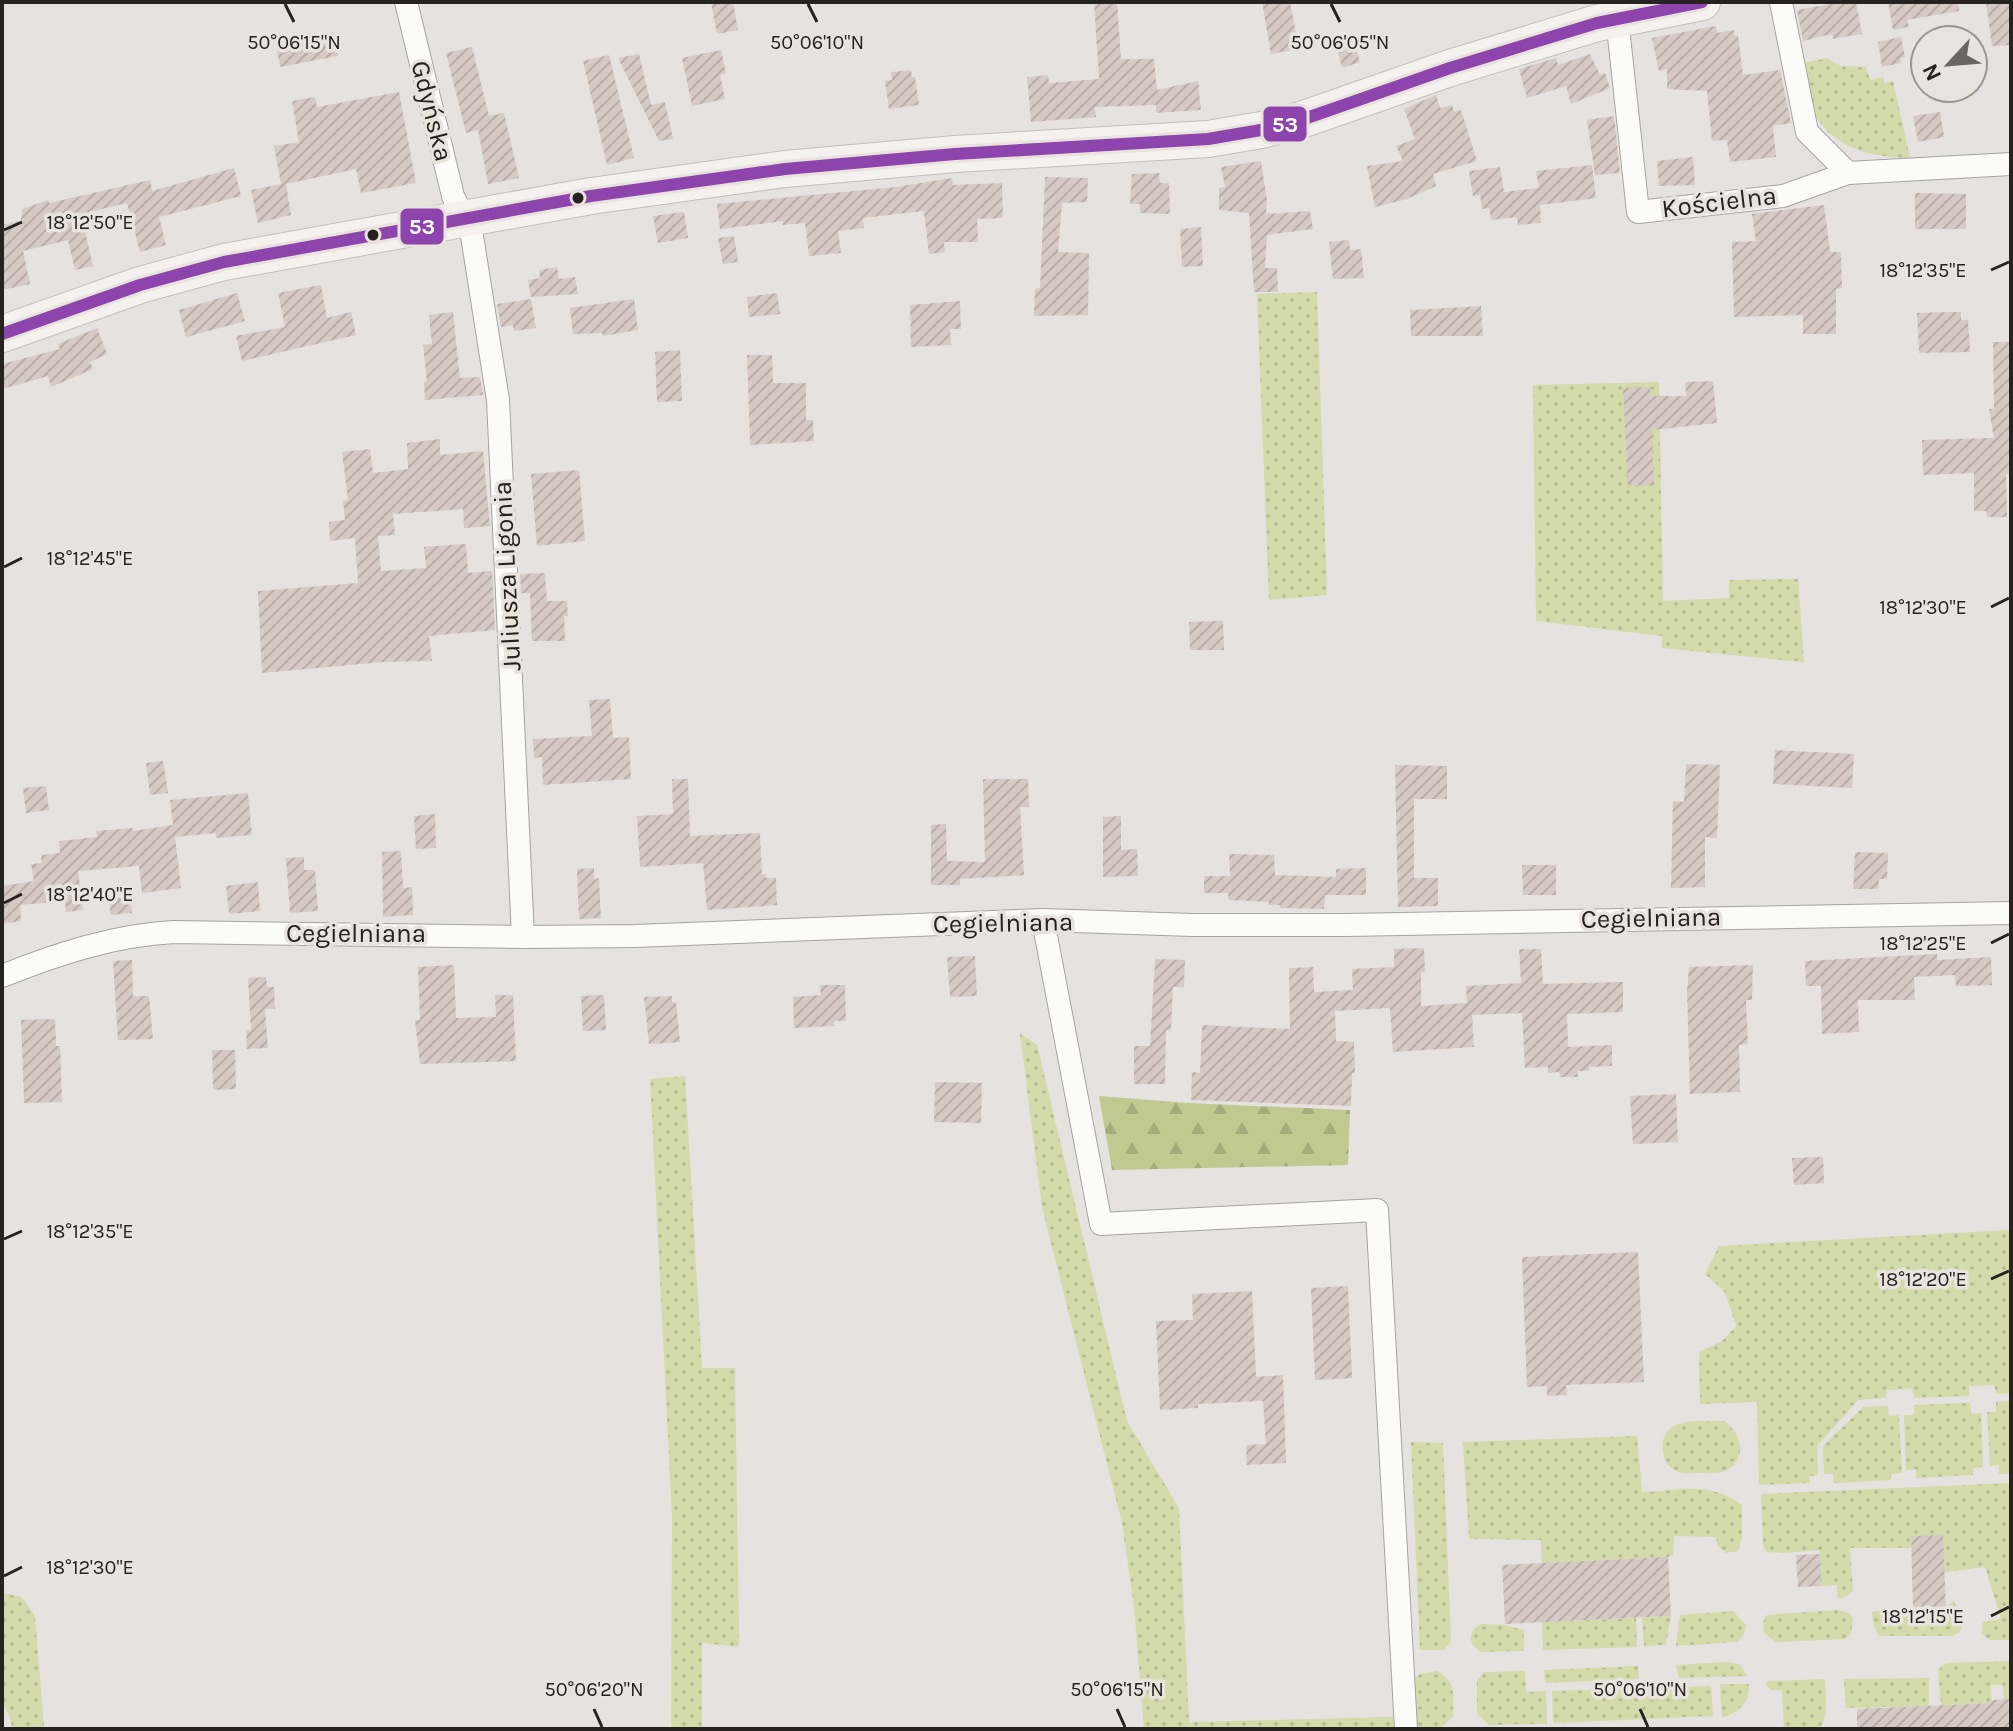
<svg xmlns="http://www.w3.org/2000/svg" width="2013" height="1731" viewBox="0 0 2013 1731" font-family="Karla,sans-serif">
	<defs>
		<pattern id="grass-dots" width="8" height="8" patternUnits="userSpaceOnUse" patternTransform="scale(2)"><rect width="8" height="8" fill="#d2dba9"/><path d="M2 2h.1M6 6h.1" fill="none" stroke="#b4bc91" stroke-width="1.8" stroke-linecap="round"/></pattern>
		<pattern id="forest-firs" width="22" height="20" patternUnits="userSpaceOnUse" patternTransform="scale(2)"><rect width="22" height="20" fill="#c0c990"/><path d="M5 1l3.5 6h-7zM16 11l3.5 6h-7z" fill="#a5ac7c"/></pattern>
		<pattern id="building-hatch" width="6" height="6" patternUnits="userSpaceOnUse" patternTransform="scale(2)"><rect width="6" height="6" fill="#d7cac4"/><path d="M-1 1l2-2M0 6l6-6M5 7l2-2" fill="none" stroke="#b8ada8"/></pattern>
	</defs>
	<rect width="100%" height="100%" fill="#e5e2df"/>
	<g fill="url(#grass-dots)">
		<path d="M 1827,58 L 1841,66 L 1866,67 L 1870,80 L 1883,77 L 1884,83 L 1893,81 L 1910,158 C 1869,157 1835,149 1813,112 C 1805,98 1802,79 1798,64 Z"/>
		<polygon points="1317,292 1327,595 1269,600 1257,294"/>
		<polygon points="1659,382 1663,601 1729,598 1729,580 1798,579 1804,662 1662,648 1662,636 1536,621 1533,385"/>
		<polygon points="1020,1033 1037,1045 1127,1421 1179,1508 1189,1722 1394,1717 1394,1729 1144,1729 1134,1606 1122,1523 1042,1207"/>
		<polygon points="685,1076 702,1368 735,1368 739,1638 738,1647 702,1643 702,1729 671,1729 672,1518 650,1079"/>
		<polygon points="2011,1230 2011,1393 1996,1394 1994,1385 1969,1386 1969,1396 1914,1398 1912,1388 1887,1390 1886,1398 1858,1400 1817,1446 1818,1475 1809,1476 1810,1483 1759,1485 1757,1402 1700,1404 1699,1352 1722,1341 1736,1326 1725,1292 1705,1274 1719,1246"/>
		<polygon points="2011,1401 2011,1474 1999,1474 1999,1465 1990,1466 1987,1412 1996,1412 1996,1402"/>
		<polygon points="1970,1403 1971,1414 1981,1413 1983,1467 1973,1468 1973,1475 1916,1478 1916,1469 1906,1470 1904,1415 1914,1415 1914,1405"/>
		<polygon points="1888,1406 1889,1416 1899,1415 1902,1473 1891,1474 1891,1480 1833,1483 1833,1474 1824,1474 1823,1446 1863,1407"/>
		<path d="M 1724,1421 C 1742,1433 1748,1460 1725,1471 C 1717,1474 1708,1473 1700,1473 C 1692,1473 1683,1475 1676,1471 C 1668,1467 1664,1460 1663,1451 C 1659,1415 1700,1422 1724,1421 Z"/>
		<path d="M 1637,1436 L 1642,1492 C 1682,1491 1707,1480 1742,1505 L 1742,1538 L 1738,1551 L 1726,1553 L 1718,1546 L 1716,1537 L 1674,1536 L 1673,1555 L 1668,1557 L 1542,1563 L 1541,1540 L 1469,1539 L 1463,1442 Z"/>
		<polygon points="1411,1442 1443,1443 1451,1642 1444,1650 1420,1650"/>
		<polygon points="2011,1483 2011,1640 1990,1640 1982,1634 1983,1622 2001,1619 1985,1567 1944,1572 1911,1536 1911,1548 1850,1548 1853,1590 1846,1597 1838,1599 1837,1585 1821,1586 1820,1550 1782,1553 1767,1552 1763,1546 1761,1494"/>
		<polygon points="2,1593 22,1597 35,1616 44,1729 12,1729 10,1717 2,1702"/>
		<path d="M 1954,1601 L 1962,1624 L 1960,1632 L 1951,1636 L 1879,1636 L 1874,1627 L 1872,1612 C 1897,1606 1934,1617 1954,1601 Z"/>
		<polygon points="1838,1610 1849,1613 1853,1618 1851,1634 1845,1639 1776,1642 1764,1633 1763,1622 1767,1615"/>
		<polygon points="1733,1611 1746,1625 1744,1634 1738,1642 1676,1646 1680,1615"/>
		<polygon points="1671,1616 1666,1645 1644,1646 1642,1618"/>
		<polygon points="1636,1618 1637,1647 1543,1650 1542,1622"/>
		<path d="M 1481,1624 L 1505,1625 L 1524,1630 L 1524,1651 L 1481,1652 C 1468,1645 1467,1631 1481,1624 Z"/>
		<polygon points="2011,1661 2011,1699 2004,1700 2003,1685 1991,1685 1992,1703 1941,1705 1938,1670 1946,1663"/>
		<polygon points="1725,1662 1740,1664 1747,1676 1679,1678 1676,1665"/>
		<polygon points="1638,1666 1639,1679 1545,1683 1544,1670"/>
		<path d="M 1437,1671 C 1456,1681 1454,1696 1453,1716 L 1442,1727 L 1412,1729 L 1413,1680 L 1420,1674 Z"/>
		<polygon points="1525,1671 1526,1692 1546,1691 1547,1724 1489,1725 1477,1714 1477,1681 1484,1672"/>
		<polygon points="1929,1678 1929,1706 1846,1708 1844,1679"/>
		<path d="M 1825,1679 C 1825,1696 1829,1714 1820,1729 L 1784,1729 L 1782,1690 L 1770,1690 L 1766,1683 L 1768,1681 Z"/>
		<path d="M 1720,1684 L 1749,1684 C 1750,1703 1739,1712 1722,1718 Z"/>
		<polygon points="1711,1686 1713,1716 1553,1723 1552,1691"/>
	</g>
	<polygon fill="url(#forest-firs)" points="1099,1096 1188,1103 1350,1110 1348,1165 1112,1170"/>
	<g fill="url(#building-hatch)">
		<polygon points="711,2 733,2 738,30 717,34"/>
		<polygon points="1094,2 1117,2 1121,59 1154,59 1157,90 1198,81 1201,110 1156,113 1156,105 1095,107 1096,117 1031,122 1027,77 1048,75 1049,83 1099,79"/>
		<polygon points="1262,2 1290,2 1299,49 1271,54"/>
		<polygon points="1842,2 1856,2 1862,34 1833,39 1832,34 1803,41 1797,10"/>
		<polygon points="1888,2 1958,2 1959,11 1907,20 1909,27 1893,30"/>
		<polygon points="1986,2 2011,2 2011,45 1992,46"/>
		<polygon points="1716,26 1717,33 1734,30 1734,36 1738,35 1743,75 1780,70 1791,123 1773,126 1776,157 1730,162 1727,140 1712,141 1707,91 1667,89 1667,69 1659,71 1652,38"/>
		<polygon points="333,32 338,56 280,67 276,44"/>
		<polygon points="1901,37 1905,57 1900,58 1901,63 1882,67 1878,42"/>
		<polygon points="1353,39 1360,62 1342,68 1336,44"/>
		<polygon points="472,47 489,116 504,113 519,178 488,184 478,130 466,133 446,53"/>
		<polygon points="721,50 726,74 720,75 725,99 692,106 682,58"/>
		<polygon points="639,54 651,105 665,102 673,139 659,141 618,58"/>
		<polygon points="1590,54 1600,75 1605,73 1610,88 1571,104 1566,86 1527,98 1519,69 1556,58 1558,65"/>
		<polygon points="609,55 634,158 607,165 583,61"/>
		<polygon points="911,70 912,77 915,77 919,105 889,109 885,81 892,80 891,72"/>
		<polygon points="399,92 416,183 361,193 356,169 286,184 291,215 258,223 251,190 281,184 274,146 299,142 292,101 315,97 317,107"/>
		<polygon points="1436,95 1440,108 1452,105 1454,112 1461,110 1477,161 1433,174 1436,186 1407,199 1375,207 1367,166 1403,161 1396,146 1415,139 1404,109"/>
		<polygon points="1940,112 1944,137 1918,142 1913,116"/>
		<polygon points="1614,116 1620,173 1595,175 1587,120"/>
		<polygon points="1693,157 1695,185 1659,186 1657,161"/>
		<polygon points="1261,161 1267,200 1266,214 1310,211 1313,229 1267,235 1265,268 1277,268 1278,292 1254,292 1249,213 1219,210 1219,188 1225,187 1221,167"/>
		<polygon points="1592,165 1596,198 1540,205 1541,223 1518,225 1517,217 1491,220 1489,208 1482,209 1480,195 1473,196 1469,171 1500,167 1504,192 1539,188 1536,171"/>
		<polygon points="234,168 241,196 159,217 166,245 140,252 127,203 81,214 93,266 75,270 68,240 23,251 30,284 2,290 2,225 21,221 22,209 48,200 49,203 150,180 152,191"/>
		<polygon points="1159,173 1160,183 1169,183 1170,214 1140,213 1140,204 1130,204 1132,174"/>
		<polygon points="1045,177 1088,178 1087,202 1062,203 1058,252 1089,253 1088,315 1034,316 1035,289 1040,288"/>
		<polygon points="952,178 953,185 1002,183 1003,218 977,219 978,242 944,242 945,252 929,254 924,211 863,218 864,228 838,231 841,253 809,256 805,223 783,225 783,221 720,229 717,204 896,187"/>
		<polygon points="1915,193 1966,194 1966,229 1915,229"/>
		<polygon points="1824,205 1830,252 1841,252 1842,288 1836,289 1836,334 1803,334 1803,315 1734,317 1732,242 1756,241 1752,214"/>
		<polygon points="684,212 688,238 658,243 653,216"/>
		<polygon points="1201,227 1203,266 1182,267 1180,229"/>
		<polygon points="734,236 738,262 723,264 718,238"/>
		<polygon points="1349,240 1350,250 1361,249 1364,278 1333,279 1329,242"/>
		<polygon points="557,267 559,279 575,277 578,294 531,297 528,280 540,278 539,270"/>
		<polygon points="321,285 327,318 351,312 356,335 242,361 236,336 285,327 278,293"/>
		<polygon points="237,293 245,321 186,337 179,310"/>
		<polygon points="777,293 780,314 749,317 747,297"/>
		<polygon points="531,299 536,328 514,331 513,325 501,327 497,304"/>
		<polygon points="634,299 638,330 603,336 602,333 573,334 570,308"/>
		<polygon points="960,301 961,329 950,329 951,345 911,347 910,305"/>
		<polygon points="1481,306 1483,336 1411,336 1410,310"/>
		<polygon points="453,312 460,378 480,377 483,395 425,400 424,382 427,382 423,345 432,344 429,315"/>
		<polygon points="1951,312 1961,312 1961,320 1968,320 1970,352 1919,353 1917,313"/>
		<polygon points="97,328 107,354 90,362 93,369 51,387 48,376 2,389 2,364 60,349 58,344"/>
		<polygon points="1993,342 2011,342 2011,474 2006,474 2007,517 1987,517 1986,511 1974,511 1974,473 1923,475 1922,440 1994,438 1989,409 1994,409"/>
		<polygon points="680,350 682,401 657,402 655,352"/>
		<polygon points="747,355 772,355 773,383 806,383 806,420 813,420 814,441 750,445"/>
		<polygon points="1713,381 1717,423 1652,430 1654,485 1628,486 1623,388 1650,387 1650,396 1686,396 1685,382"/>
		<polygon points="440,439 440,455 483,451 490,526 464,528 463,509 393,514 395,535 378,536 381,571 426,568 424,547 466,544 468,573 492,571 495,630 429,636 432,661 383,662 262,673 258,591 358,583 355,538 330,541 329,522 345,520 343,501 348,500 342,452 370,449 373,473 408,469 407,443"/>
		<polygon points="579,470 585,541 537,546 531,474"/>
		<polygon points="545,573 547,601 567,601 568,616 564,616 565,641 532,641 530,593 521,593 520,574"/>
		<polygon points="1213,621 1223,621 1224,650 1190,650 1189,622"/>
		<polygon points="610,699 613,738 629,737 631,779 543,785 542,757 534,758 533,739 592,736 589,700"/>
		<polygon points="1775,750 1854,754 1852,788 1773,784"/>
		<polygon points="163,761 168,793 150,795 146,763"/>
		<polygon points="1686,764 1720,765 1717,838 1705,837 1705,887 1671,888 1673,801 1684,802"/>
		<polygon points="1395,765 1447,766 1447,799 1414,799 1414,878 1438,878 1438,906 1398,907"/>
		<polygon points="672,779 688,779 690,836 760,833 762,875 765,874 766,878 776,878 777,905 707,910 703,863 640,867 637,816 673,814"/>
		<polygon points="983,779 1028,779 1029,807 1020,807 1024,875 960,879 960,885 931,885 931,825 946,824 947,861 985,862"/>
		<polygon points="46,786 49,810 26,813 23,788"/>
		<polygon points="248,793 252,835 216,838 216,833 175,837 181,888 142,893 139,866 78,871 83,910 66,912 65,901 20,905 21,921 2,924 2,886 34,881 31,864 42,863 41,855 60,853 59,841 97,837 96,831 133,828 133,831 173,825 170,800"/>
		<polygon points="435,814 436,848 416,849 414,816"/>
		<polygon points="1121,816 1121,850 1137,849 1138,876 1103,877 1103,817"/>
		<polygon points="401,851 403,888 412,887 413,915 383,917 382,852"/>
		<polygon points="1855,852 1888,853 1887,879 1879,879 1878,889 1853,889"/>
		<polygon points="1229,854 1274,855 1275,875 1336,877 1336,869 1366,868 1366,895 1325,895 1324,909 1280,908 1280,905 1269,905 1269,902 1229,900 1228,893 1204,893 1204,876 1230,876"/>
		<polygon points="304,857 304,870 315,870 318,911 290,913 286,858"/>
		<polygon points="1522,865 1556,865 1556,895 1523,895"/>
		<polygon points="594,868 594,879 599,878 601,918 579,919 577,869"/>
		<polygon points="258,882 260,911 229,914 226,886"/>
		<polygon points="130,897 132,913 111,915 109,899"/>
		<polygon points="1424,948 1425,972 1421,972 1421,1006 1467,1003 1466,986 1521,983 1519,949 1541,949 1543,984 1623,982 1623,1012 1567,1014 1568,1047 1612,1045 1612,1066 1589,1067 1589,1071 1577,1071 1578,1077 1560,1077 1559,1072 1548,1073 1548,1067 1525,1068 1522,1013 1472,1015 1474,1047 1393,1052 1390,1008 1335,1011 1336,1041 1354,1042 1355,1073 1352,1073 1351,1106 1191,1100 1192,1072 1200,1073 1202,1025 1290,1029 1289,968 1313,967 1314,992 1353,990 1352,969 1394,967 1394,949"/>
		<polygon points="1937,954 1937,960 1991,957 1992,985 1956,986 1955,975 1914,977 1915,1000 1858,1000 1859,1032 1822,1034 1821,986 1806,986 1805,961"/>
		<polygon points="975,956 977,996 950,997 947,957"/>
		<polygon points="1155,959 1185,960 1184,987 1173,987 1171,1030 1166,1030 1165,1084 1134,1084 1134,1046 1150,1046"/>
		<polygon points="132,960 133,996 149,996 153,1039 118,1040 113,961"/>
		<polygon points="454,965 456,1018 496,1017 495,995 513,995 516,1061 420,1064 415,1020 420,1020 418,967"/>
		<polygon points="1753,965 1752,1000 1746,1000 1748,1044 1739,1045 1740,1092 1690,1094 1687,991 1689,967"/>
		<polygon points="266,977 267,987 274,987 275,1009 265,1009 268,1048 247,1049 246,1030 251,1030 248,978"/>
		<polygon points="820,985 845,985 846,1021 834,1021 834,1026 794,1028 793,997 821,995"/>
		<polygon points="604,995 606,1030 583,1031 581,996"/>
		<polygon points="672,996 672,1002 676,1002 680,1042 649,1044 644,997"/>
		<polygon points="55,1019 56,1046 60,1046 62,1102 24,1103 21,1020"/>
		<polygon points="212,1050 235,1050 236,1089 213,1090"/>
		<polygon points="935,1082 982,1083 981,1123 934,1122"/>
		<polygon points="1676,1094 1678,1142 1633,1144 1630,1096"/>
		<polygon points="1823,1157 1824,1183 1794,1185 1792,1158"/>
		<polygon points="1638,1252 1644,1382 1566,1385 1567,1395 1547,1396 1547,1386 1527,1387 1522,1257"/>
		<polygon points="1348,1286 1352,1378 1315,1380 1311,1288"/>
		<polygon points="1252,1291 1256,1377 1283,1375 1286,1463 1247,1465 1246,1445 1266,1444 1263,1401 1198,1404 1198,1408 1160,1410 1156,1321 1193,1320 1192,1294"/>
		<polygon points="1943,1535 1946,1608 1913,1609 1911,1536"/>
		<polygon points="1820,1554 1821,1586 1798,1587 1796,1555"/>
		<polygon points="1668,1557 1671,1616 1505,1624 1502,1565"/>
		<polygon points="2011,1699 2011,1729 1857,1729 1857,1709 1992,1703 1991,1700"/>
	</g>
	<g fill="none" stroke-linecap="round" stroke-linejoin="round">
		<g stroke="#a6a4a2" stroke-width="24">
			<g id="minor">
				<polyline points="406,2 453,196 472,236 498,400 523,937"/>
				<polyline points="1781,2 1807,132 1848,173 2011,164"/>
				<polyline points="1617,18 1638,212 1783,196 1848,173"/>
				<polyline points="1043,920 1101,1224 1377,1210 1406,1729"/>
				<path d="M 2,976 C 57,954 115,935 174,932 L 523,937 L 635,936 L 1043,920 L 1193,925 L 1346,925 L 2011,913"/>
			</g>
		</g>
		<g stroke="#c2c0bf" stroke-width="38">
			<polyline id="primary" points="2,334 140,285 224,262 591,196 785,169 955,154 1208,139 1261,130 1301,120 1450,68 1597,23 1702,2"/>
		</g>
		<use href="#minor" stroke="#fbfbfa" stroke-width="22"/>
		<use href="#primary" stroke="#f5f1ee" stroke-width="36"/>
		<g stroke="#e8e3dc" stroke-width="18">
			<polyline id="bus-1" points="2,334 140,285 224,262 591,196 785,169 955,154 1208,139 1261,130 1301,120 1450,68 1597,23 1702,2"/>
		</g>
		<use href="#bus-1" stroke="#8e44ad" stroke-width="12"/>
	</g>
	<path fill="none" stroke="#252220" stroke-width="3" d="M 285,4 L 294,22M 808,4 L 817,22M 1331,4 L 1340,22M 4,230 L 22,222M 1991,270 L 2009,262M 4,567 L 22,558M 1991,607 L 2009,598M 4,903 L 22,894M 1991,943 L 2009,934M 4,1239 L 22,1231M 1991,1279 L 2009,1271M 4,1576 L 22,1567M 1991,1616 L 2009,1607M 594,1709 L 602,1727M 1117,1709 L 1125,1727M 1640,1709 L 1648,1727"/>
	<g fill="#252220" stroke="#e8e3dc" stroke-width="3">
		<circle cx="578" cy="198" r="7"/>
		<circle cx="373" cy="235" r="7"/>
	</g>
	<g text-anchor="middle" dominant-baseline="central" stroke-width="7" stroke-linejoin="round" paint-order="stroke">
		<g font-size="26" fill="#252220" stroke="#e8e3dc">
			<text transform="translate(432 111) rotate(76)">Gdyńska</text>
			<text transform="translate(1719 202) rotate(-7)">Kościelna</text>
			<text transform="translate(507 576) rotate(-93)">Juliusza Ligonia</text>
			<text transform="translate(1651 918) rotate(-1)">Cegielniana</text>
			<text transform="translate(1003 923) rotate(-1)">Cegielniana</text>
			<text x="356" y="933">Cegielniana</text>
		</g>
	</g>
	<g font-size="20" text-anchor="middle" fill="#252220" stroke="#e8e3dc" stroke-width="7" stroke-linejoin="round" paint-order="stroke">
		<text x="294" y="49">50°06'15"N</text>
		<text x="817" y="49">50°06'10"N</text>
		<text x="1340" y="49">50°06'05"N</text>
		<text x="90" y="229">18°12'50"E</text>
		<text x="1923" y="277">18°12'35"E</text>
		<text x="90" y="565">18°12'45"E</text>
		<text x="1923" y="614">18°12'30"E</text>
		<text x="90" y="901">18°12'40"E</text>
		<text x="1923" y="950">18°12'25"E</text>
		<text x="90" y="1238">18°12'35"E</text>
		<text x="1923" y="1286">18°12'20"E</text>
		<text x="90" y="1574">18°12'30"E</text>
		<text x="1923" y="1623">18°12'15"E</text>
		<text x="594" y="1696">50°06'20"N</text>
		<text x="1117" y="1696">50°06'15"N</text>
		<text x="1640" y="1696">50°06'10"N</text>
	</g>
	<g stroke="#e8e3dc" stroke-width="3">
		<rect x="1262" y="105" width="46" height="38" rx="8" fill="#8e44ad"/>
		<rect x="399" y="207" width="46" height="39" rx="8" fill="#8e44ad"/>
	</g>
	<g font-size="22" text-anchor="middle" font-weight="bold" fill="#fff">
		<text x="1285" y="132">53</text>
		<text x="422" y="234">53</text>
	</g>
	<rect width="2013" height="1731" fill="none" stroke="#252220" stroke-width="8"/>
	<g transform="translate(1949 64) rotate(244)"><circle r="38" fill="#e8e3dc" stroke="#9a9691" stroke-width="2"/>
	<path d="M0-6L14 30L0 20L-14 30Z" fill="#686563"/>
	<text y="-12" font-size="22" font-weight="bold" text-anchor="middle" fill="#252220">N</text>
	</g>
</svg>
